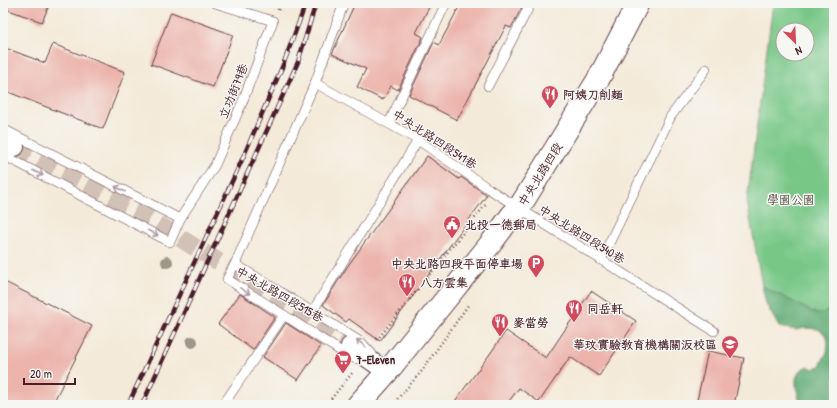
<svg xmlns="http://www.w3.org/2000/svg" width="837" height="408" viewBox="0 0 837 408" font-family="'Patrick Hand','LXGW WenKai TC',sans-serif">
	<rect width="100%" height="100%" fill="#f6f6f2"/>
	<filter id="ink" filterUnits="userSpaceOnUse"><feTurbulence type="fractalNoise" baseFrequency=".025" numOctaves="2"/><feDisplacementMap in="SourceGraphic" scale="8" xChannelSelector="R" yChannelSelector="G"/><feConvolveMatrix kernelMatrix="1 2 1 2 8 2 1 2 1" color-interpolation-filters="sRGB"/></filter>
	<filter id="wash" filterUnits="userSpaceOnUse"><feTurbulence type="fractalNoise" baseFrequency=".012" numOctaves="4" result="noise"/><feDisplacementMap in="SourceGraphic" scale="16" xChannelSelector="R" yChannelSelector="G"/><feGaussianBlur stdDeviation="0.9" result="paint"/><feColorMatrix in="noise" values="0 0 0 0 0 0 0 0 0 0 0 0 0 0 0 0 0 1.4 0 .05"/><feComposite in="paint" operator="in"/></filter>
	<g filter="url(#wash)">
		<rect width="100%" height="100%" fill="#f4ead9"/>
		<path fill="#78c787" stroke="#617359" fill-rule="evenodd" d="M 773,3 L 834,3 L 834,310 L 817,314 L 762,286 L 747,201 ZM 783,30 L 807,30 L 807,54 L 783,54 Z"/>
		<path fill="#62ac74" stroke="#566650" d="M 762,286 L 817,314 L 834,310 L 834,405 L 799,405 C 800,397 796,391 796,383 C 795,375 801,368 808,366 L 813,369 L 819,367 L 827,352 L 828,342 L 826,335 L 818,329 L 805,328 L 796,330 L 779,327 L 766,304 Z"/>
		<g id="blocks">
			<g fill="#ecb4ab">
				<polygon points="3,3 50,3 42,22 3,8"/>
				<polygon points="355,3 431,3 416,33 423,37 398,90 391,86 383,100 357,87 366,69 332,54"/>
				<polygon points="461,3 524,3 511,28 506,26 457,120 409,95 434,42 439,45"/>
				<polygon points="171,12 233,35 213,87 151,64"/>
				<polygon points="53,44 125,72 103,129 3,90 3,47 45,63"/>
				<polygon points="427,156 459,179 461,177 487,195 380,341 349,319 346,322 323,305 347,267"/>
				<polygon points="3,281 92,326 52,405 3,405"/>
				<polygon points="591,291 636,321 599,376 570,357 539,402 519,388 506,405 452,405 487,358 506,331 546,358"/>
				<polygon points="240,294 275,317 253,350 218,324"/>
				<polygon points="286,323 321,346 298,380 263,357"/>
				<polygon points="708,351 744,358 734,405 696,405"/>
			</g>
		</g>
	</g>
	<g filter="url(#ink)">
		<use href="#blocks" fill-opacity="0" stroke="#643d45" stroke-width="1"/>
		<g fill="none" stroke-linecap="round" stroke-linejoin="round">
			<polyline stroke="#d2c1b6" stroke-width="18" stroke-dasharray="18 9" stroke-linecap="butt" points="15,147 151,220 264,290 350,346"/>
			<g stroke="#643d45" stroke-width="10">
				<g id="service">
					<polyline points="344,3 315,83 235,264 227,279 350,357 356,359"/>
					<polyline points="315,83 418,140 489,189 519,208 714,331"/>
					<polyline points="488,86 531,3"/>
					<polyline points="389,123 446,3"/>
					<polyline points="3,129 180,219"/>
					<polyline points="3,155 170,242 180,219 215,165 242,103 273,21 215,3"/>
					<polyline points="601,260 671,116 706,69"/>
					<polyline points="235,264 361,342 372,354"/>
					<polyline points="312,312 418,140"/>
					<polyline points="223,405 284,315"/>
				</g>
			</g>
			<g stroke="#643d45" stroke-width="20">
				<g id="minor">
					<polyline points="3,141 15,147"/>
					<polyline points="350,346 387,372"/>
				</g>
			</g>
			<g stroke="#643d45" stroke-width="24">
				<polyline id="tertiary" points="358,405 387,372 492,242 512,215 519,208 599,78 638,3"/>
			</g>
			<g stroke="#643d45" stroke-width="2.5" stroke-dasharray="1 3" stroke-linecap="butt">
				<polyline points="278,10 281,3"/>
				<polyline points="377,340 487,203"/>
				<polyline points="326,405 353,372"/>
				<polyline points="392,405 421,372 469,304"/>
			</g>
			<use href="#service" stroke="#fff" stroke-width="9"/>
			<use href="#minor" stroke="#fff" stroke-width="18"/>
			<use href="#tertiary" stroke="#fff" stroke-width="22"/>
			<g stroke="#4a1f2b" stroke-width="4.5">
				<g id="rail">
					<polyline points="128,405 241,162 283,65 306,3"/>
					<polyline points="142,405 298,62 316,3"/>
				</g>
			</g>
			<use href="#rail" stroke="#f6f6f2" stroke-width="3" stroke-dasharray="9" stroke-linecap="butt"/>
		</g>
		<g fill="#9e9689">
			<circle cx="167" cy="262" r="6"/>
			<circle cx="192" cy="342" r="6"/>
		</g>
		<defs><path id="oneway-shaft" d="M-6 0H5M1.5-3L5.5 0L1.5 3" fill="none" stroke-width="1.6" stroke-linecap="round" stroke-linejoin="round"/></defs>
		<g stroke="#ae9aa0">
			<use href="#oneway-shaft" transform="translate(38 173) rotate(27)"/>
			<use href="#oneway-shaft" transform="translate(120 189) rotate(-153)"/>
			<use href="#oneway-shaft" transform="translate(153 233) rotate(27)"/>
			<use href="#oneway-shaft" transform="translate(245 291) rotate(32)"/>
			<use href="#oneway-shaft" transform="translate(361 343) rotate(-140)"/>
		</g>
	</g>
	<defs>
		<g id="restaurant-pin" transform="scale(0.9)"><path d="M0 17L-7.5 6A9.5 9.5 0 1 1 7.5 6Z" fill="#d1495b" stroke="#f6f6f2"/><path d="M-5-6h1v4h1v-4h1v4h1v-4h1v5L-1.5 .5V6h-2V.5L-5-1ZM5-6V6H3V1.5H1.5Q1.5-4 5-6Z" fill="#fff"/></g>
		<g id="civic-pin" transform="scale(0.9)"><path d="M0 17L-7.5 6A9.5 9.5 0 1 1 7.5 6Z" fill="#d1495b" stroke="#f6f6f2"/><path d="M-.6-6.5H3V-4.5H.6V-3L4-1V1h2V6H-6V1h2V-1L-.6-3ZM-1.2 2.5V6h2.4V2.5Z" fill="#fff"/></g>
		<g id="parking-pin" transform="scale(0.9)"><path d="M0 17L-7.5 6A9.5 9.5 0 1 1 7.5 6Z" fill="#d1495b" stroke="#f6f6f2"/><path d="M-3.5-5.5H1a3.5 3.5 0 0 1 0 7H-1V5.5H-3.5ZM-1-3.4V-.6H.8a1.4 1.4 0 0 0 0-2.8Z" fill="#fff"/></g>
		<g id="school-pin" transform="scale(0.9)"><path d="M0 17L-7.5 6A9.5 9.5 0 1 1 7.5 6Z" fill="#d1495b" stroke="#f6f6f2"/><path d="M0-5L7-2L0 1L-7-2ZM-4 1L0 2.5L4 1V4Q0 6-4 4Z" fill="#fff"/></g>
		<g id="supermarket-pin" transform="scale(0.9)"><path d="M0 17L-7.5 6A9.5 9.5 0 1 1 7.5 6Z" fill="#d1495b" stroke="#f6f6f2"/><path d="M-6-5.5h2.5l.6 2H6L4.5 2H-2.5L-4.4-4H-6ZM-1.5 3.2a1.3 1.3 0 1 0 .1 0ZM3 3.2a1.3 1.3 0 1 0 .1 0Z" fill="#fff"/></g>
	</defs>
	<g fill-rule="evenodd">
		<use href="#restaurant-pin" x="550" y="94"/>
		<use href="#civic-pin" x="452" y="224"/>
		<use href="#parking-pin" x="536" y="263"/>
		<use href="#restaurant-pin" x="407" y="282"/>
		<use href="#restaurant-pin" x="574" y="308"/>
		<use href="#restaurant-pin" x="500" y="322"/>
		<use href="#school-pin" x="730" y="344"/>
		<use href="#supermarket-pin" x="343" y="359"/>
	</g>
	<g text-anchor="middle" dominant-baseline="central" stroke-width="3" stroke-linejoin="round" paint-order="stroke">
		<g font-size="12" fill="#4a1f2b" stroke="#f6f6f2">
			<text transform="translate(233 91) rotate(-68)">立功街79巷</text>
			<text transform="translate(435 139) rotate(33)">中央北路四段541巷</text>
			<text transform="translate(540 174) rotate(-58)">中央北路四段</text>
			<text transform="translate(582 234) rotate(32)">中央北路四段540巷</text>
			<text transform="translate(280 294) rotate(30)">中央北路四段515巷</text>
		</g>
		<g font-size="12" font-weight="bold" fill="#4a1f2b" stroke="#f6f6f2" text-anchor="start">
			<text x="563" y="94">阿姨刀削麵</text>
			<text x="465" y="224">北投一德郵局</text>
			<text x="523" y="263" text-anchor="end">中央北路四段平面停車場</text>
			<text x="420" y="282">八方雲集</text>
			<text x="587" y="308">同岳軒</text>
			<text x="513" y="322">麥當勞</text>
			<text x="717" y="344" text-anchor="end">華玟實驗教育機構關汳校區</text>
			<text x="356" y="359">7-Eleven</text>
		</g>
		<g font-size="12" fill="#585147" stroke="#f6f6f2">
			<text x="791" y="199">學園公園</text>
		</g>
	</g>
	<rect width="837" height="408" fill="none" stroke="#f6f6f2" stroke-width="16"/>
	<g transform="translate(795 42) rotate(156)"><circle r="19" fill="#f6f6f2" stroke="#b1a0a2"/>
	<path d="M0-3L7 15L0 10L-7 15Z" fill="#d1495b"/>
	<text y="-6" font-size="11" font-weight="bold" text-anchor="middle" fill="#4a1f2b">N</text>
	</g>
	<path d="M24 378v6h51v-6" fill="none" stroke="#4a1f2b" stroke-width="2"/>
	<text x="30" y="378" font-size="12" fill="#4a1f2b" stroke="#f6f6f2" stroke-width="3" paint-order="stroke">20 m</text>
</svg>
